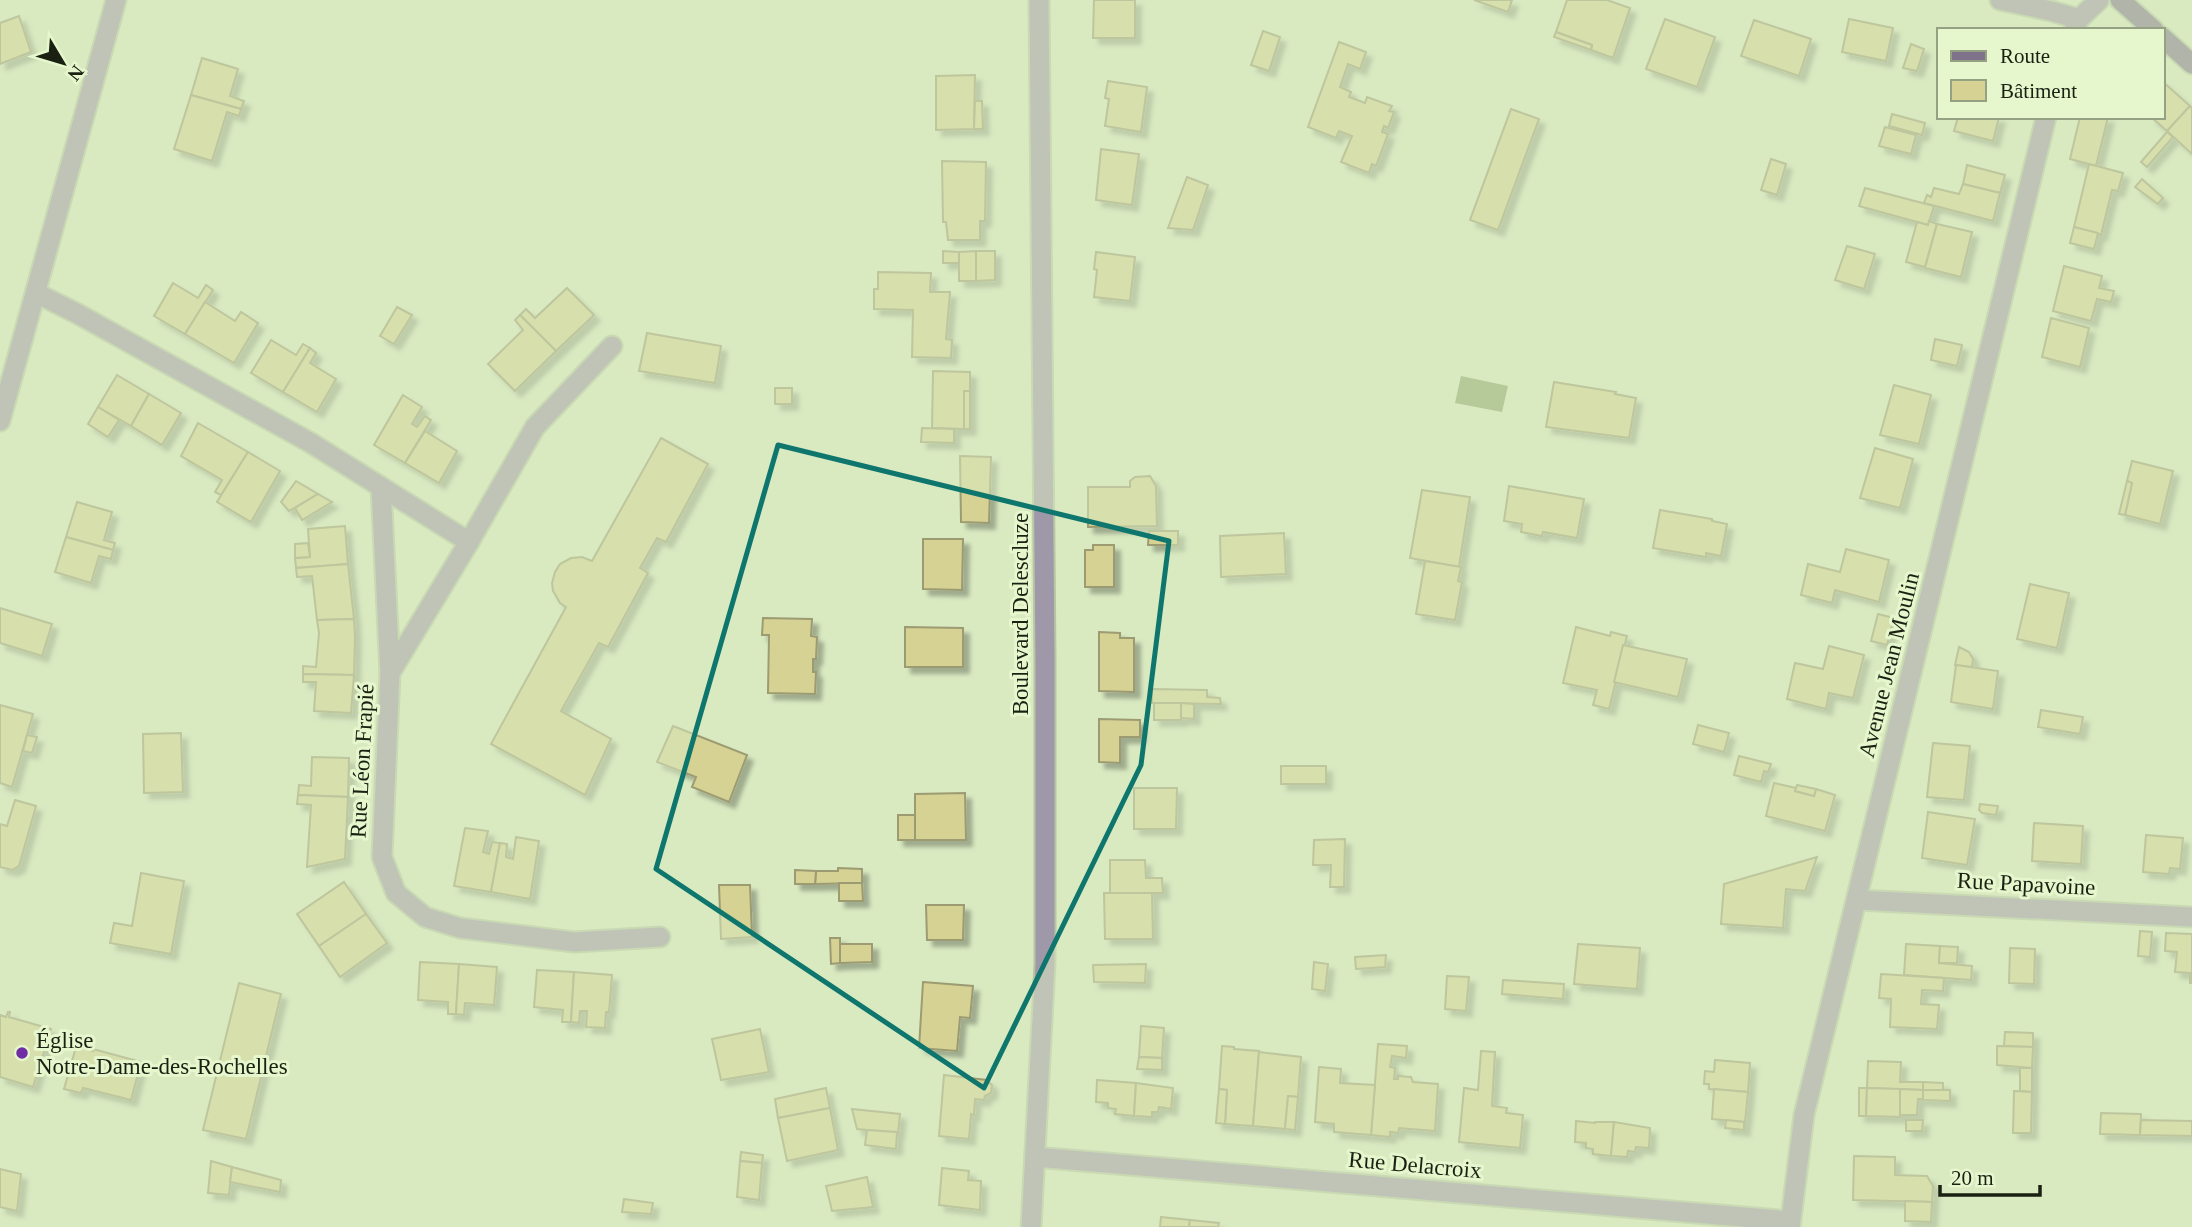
<svg xmlns="http://www.w3.org/2000/svg" width="2192" height="1227" viewBox="0 0 2192 1227" font-family="'Times New Roman',serif">
	<defs>
		<filter id="shadow"><feDropShadow dx="6" dy="6" stdDeviation="2" flood-color="#0004"/></filter>
	</defs>
	<rect width="100%" height="100%" fill="#d9eac1"/>
	<polygon fill="#8ca269" points="1461,376 1508,386 1502,412 1455,403"/>
	<g fill="#d5d293" stroke="#9d9b72" stroke-width="2" filter="url(#shadow)">
		<polygon points="1094,0 1135,0 1135,38 1093,38"/>
		<polygon points="1474,0 1512,0 1508,12"/>
		<polygon points="1567,0 1607,0 1630,8 1613,58 1591,50 1592,45 1556,32"/>
		<polygon points="19,16 31,52 0,64 0,23"/>
		<polygon points="1665,19 1715,37 1697,87 1646,69"/>
		<polygon points="1849,19 1893,28 1886,61 1842,52"/>
		<polygon points="1754,20 1811,39 1799,76 1741,56"/>
		<polygon points="1263,31 1280,37 1269,71 1251,65"/>
		<polygon points="1556,32 1592,45 1591,50 1554,37"/>
		<polygon points="1339,42 1366,52 1360,69 1348,64 1340,87 1351,92 1349,97 1365,103 1367,97 1392,106 1389,111 1394,112 1388,128 1384,126 1382,132 1388,134 1376,166 1372,164 1369,173 1341,162 1352,136 1339,131 1336,138 1308,127"/>
		<polygon points="1911,44 1924,49 1917,71 1903,68"/>
		<polygon points="202,58 238,69 230,96 244,101 241,109 191,95"/>
		<polygon points="975,75 974,129 936,130 936,76"/>
		<polygon points="1108,81 1147,87 1141,132 1105,126 1109,99 1105,98"/>
		<polygon points="2162,81 2190,106 2167,131 2151,117 2162,117"/>
		<polygon points="191,95 241,109 239,116 227,112 212,161 174,149"/>
		<polygon points="975,101 982,101 983,129 974,129"/>
		<polygon points="2190,106 2192,108 2192,154 2167,131"/>
		<polygon points="1511,109 1539,119 1498,230 1470,220"/>
		<polygon points="1892,114 1925,123 1922,135 1889,126"/>
		<polygon points="1958,117 1999,117 1993,141 1954,131"/>
		<polygon points="2080,117 2108,117 2096,166 2070,159"/>
		<polygon points="1885,127 1916,135 1911,154 1879,146"/>
		<polygon points="2167,132 2173,137 2147,167 2141,162"/>
		<polygon points="1101,149 1139,154 1132,205 1096,200"/>
		<polygon points="1771,159 1786,164 1777,195 1761,190"/>
		<polygon points="942,161 986,162 985,221 980,221 980,240 948,240 946,222 943,222"/>
		<polygon points="2089,164 2123,173 2118,191 2112,190 2101,235 2074,227"/>
		<polygon points="1967,165 2005,175 2000,193 1963,184"/>
		<polygon points="1187,177 1208,185 1193,230 1168,228"/>
		<polygon points="2142,179 2163,198 2158,204 2135,187"/>
		<polygon points="1963,184 2000,193 1993,221 1924,203 1927,195 1931,197 1934,188 1959,194"/>
		<polygon points="1865,188 1934,206 1928,225 1859,206"/>
		<polygon points="1929,221 1937,224 1925,267 1906,262 1917,222 1928,225"/>
		<polygon points="1937,224 1972,232 1961,277 1925,268"/>
		<polygon points="2074,227 2098,233 2094,249 2070,243"/>
		<polygon points="1847,246 1875,254 1864,289 1835,280"/>
		<polygon points="943,251 959,252 959,263 943,263"/>
		<polygon points="976,251 995,251 995,280 976,281"/>
		<polygon points="976,251 976,281 959,281 959,252"/>
		<polygon points="1096,252 1135,257 1130,301 1094,297 1097,270 1094,269"/>
		<polygon points="2064,266 2102,276 2099,288 2114,291 2111,302 2097,299 2091,321 2053,311"/>
		<polygon points="878,272 931,273 930,292 950,292 946,339 952,340 951,358 912,357 913,310 874,309 874,289 878,289"/>
		<polygon points="173,283 198,298 206,285 213,290 185,334 154,316"/>
		<polygon points="567,288 594,315 556,351 520,315 526,309 535,318"/>
		<polygon points="205,302 235,321 241,312 258,323 234,363 185,334"/>
		<polygon points="397,307 412,315 394,344 380,336"/>
		<polygon points="520,315 556,351 515,391 488,364 523,330 515,320"/>
		<polygon points="2051,318 2089,328 2080,367 2042,357"/>
		<polygon points="647,333 721,346 715,383 639,371"/>
		<polygon points="1935,339 1962,345 1957,366 1931,360"/>
		<polygon points="271,340 296,355 303,344 310,348 283,392 251,373"/>
		<polygon points="310,348 316,353 310,363 336,379 317,412 283,392"/>
		<polygon points="933,371 970,372 970,391 964,391 964,429 932,428"/>
		<polygon points="117,375 149,394 131,426 98,407"/>
		<polygon points="1554,382 1616,392 1615,394 1636,398 1629,438 1546,427"/>
		<polygon points="1894,385 1931,395 1919,444 1880,435"/>
		<rect x="775" y="388" width="17" height="16"/>
		<rect x="964" y="391" width="6" height="38"/>
		<polygon points="149,394 181,413 162,445 131,426"/>
		<polygon points="403,395 422,407 412,424 417,427 425,416 431,420 405,463 374,445"/>
		<polygon points="98,407 119,420 108,437 88,424"/>
		<polygon points="198,423 248,452 221,495 215,492 222,480 181,456"/>
		<polygon points="922,428 954,429 954,443 921,442"/>
		<polygon points="425,431 457,451 439,483 405,463"/>
		<polygon points="661,438 708,464 666,542 657,538 640,568 648,573 608,647 599,643 561,711 611,739 585,795 491,744 566,607 560,603 553,591 552,583 555,572 560,564 571,558 582,557 592,561"/>
		<polygon points="1875,448 1913,459 1900,508 1860,498"/>
		<polygon points="248,452 280,471 251,522 217,502"/>
		<polygon points="960,456 991,457 989,523 961,522"/>
		<polygon points="2132,461 2173,471 2160,524 2125,515 2132,483 2127,481"/>
		<polygon points="1150,476 1156,486 1157,526 1088,527 1088,487 1130,487 1130,481 1135,477"/>
		<polygon points="296,481 318,494 289,511 281,502"/>
		<polygon points="2127,481 2132,483 2125,515 2119,514"/>
		<polygon points="1509,486 1584,499 1577,538 1543,532 1542,536 1521,532 1522,524 1504,521"/>
		<polygon points="1422,490 1470,497 1459,567 1410,558"/>
		<polygon points="318,494 332,502 302,520 295,508"/>
		<polygon points="77,502 112,512 104,540 115,543 113,550 66,537"/>
		<polygon points="1660,510 1712,519 1712,521 1727,524 1721,556 1706,553 1706,557 1653,548"/>
		<polygon points="345,526 348,564 296,568 295,558 310,557 308,529"/>
		<polygon points="1149,531 1178,531 1178,545 1148,545"/>
		<polygon points="1284,533 1286,574 1221,577 1220,536"/>
		<polygon points="66,537 113,550 111,559 99,556 91,583 55,572"/>
		<polygon points="923,539 963,539 962,590 923,589"/>
		<polygon points="308,543 310,557 295,558 295,544"/>
		<polygon points="1093,545 1114,545 1114,587 1085,587 1085,550 1093,550"/>
		<polygon points="1846,549 1889,560 1879,602 1835,590 1832,603 1801,595 1808,564 1840,572"/>
		<polygon points="1425,561 1461,567 1458,581 1462,582 1455,620 1416,614"/>
		<polygon points="348,564 354,619 317,620 312,576 297,577 296,568"/>
		<polygon points="2030,584 2069,593 2057,648 2017,639"/>
		<polygon points="0,608 52,624 42,656 0,643"/>
		<polygon points="1878,614 1894,618 1887,645 1871,641"/>
		<polygon points="763,618 812,619 811,636 817,637 816,659 813,659 813,672 816,672 815,694 768,693 769,635 762,635"/>
		<polygon points="354,619 355,638 354,675 303,674 303,666 316,667 319,633 317,620"/>
		<polygon points="905,627 963,628 963,667 905,667"/>
		<polygon points="1576,627 1610,636 1611,632 1627,636 1609,709 1593,705 1597,690 1563,683"/>
		<polygon points="1099,632 1120,633 1120,638 1134,638 1134,692 1099,691"/>
		<polygon points="1623,645 1687,659 1678,697 1614,682"/>
		<polygon points="1829,646 1864,655 1853,698 1829,693 1826,709 1787,699 1795,663 1823,669"/>
		<polygon points="1959,647 1969,652 1973,659 1972,667 1955,665"/>
		<polygon points="1956,665 1998,671 1993,709 1951,702"/>
		<polygon points="303,674 354,675 351,713 314,711 316,682 303,682"/>
		<polygon points="1152,689 1207,690 1207,697 1220,698 1221,704 1152,703"/>
		<rect x="1154" y="703" width="27" height="17"/>
		<polygon points="1181,703 1194,704 1194,719 1181,718"/>
		<polygon points="0,705 33,714 12,787 0,783"/>
		<polygon points="2041,710 2083,717 2080,734 2038,727"/>
		<polygon points="1099,719 1140,720 1140,737 1120,737 1120,763 1099,762"/>
		<polygon points="1698,725 1729,733 1724,752 1693,744"/>
		<polygon points="673,726 747,755 729,802 692,787 696,777 657,762"/>
		<polygon points="181,733 183,792 144,793 143,734"/>
		<polygon points="27,735 37,737 32,753 23,751"/>
		<polygon points="1933,743 1970,746 1964,800 1927,797"/>
		<polygon points="1739,756 1771,764 1768,772 1764,771 1761,782 1734,775"/>
		<polygon points="312,757 349,758 348,797 298,795 299,785 311,786"/>
		<rect x="1281" y="766" width="45" height="18"/>
		<polygon points="1774,783 1796,788 1795,791 1814,796 1816,789 1835,795 1825,831 1766,816"/>
		<polygon points="1797,785 1816,789 1814,796 1795,791"/>
		<polygon points="1134,788 1177,788 1176,829 1134,829"/>
		<polygon points="965,793 966,840 915,840 915,794"/>
		<polygon points="298,795 348,797 345,859 307,867 311,805 297,804"/>
		<polygon points="15,800 36,806 19,866 12,870 0,867 0,824 7,826"/>
		<polygon points="1980,804 1998,806 1996,815 1982,813 1979,810"/>
		<polygon points="1928,812 1975,819 1967,865 1922,858"/>
		<rect x="898" y="815" width="17" height="25"/>
		<polygon points="2034,823 2083,826 2081,864 2032,861"/>
		<polygon points="465,828 488,831 483,852 489,854 492,842 500,843 491,892 454,886"/>
		<polygon points="2146,835 2183,838 2180,869 2170,868 2169,874 2143,872"/>
		<polygon points="516,837 539,841 530,899 491,892 500,843 507,844 506,857 513,859"/>
		<polygon points="1345,839 1344,887 1330,887 1331,865 1313,865 1314,840"/>
		<polygon points="1817,857 1805,891 1786,889 1783,928 1721,924 1724,884"/>
		<polygon points="1110,860 1145,860 1146,878 1162,878 1163,893 1110,893"/>
		<polygon points="838,868 862,869 862,883 815,884 816,871 838,871"/>
		<polygon points="795,870 816,871 815,884 795,884"/>
		<polygon points="141,873 184,881 171,954 110,943 114,923 132,926"/>
		<polygon points="344,882 366,914 319,946 297,914"/>
		<polygon points="839,883 862,883 863,901 839,901"/>
		<polygon points="719,885 750,885 752,937 721,939"/>
		<polygon points="1104,893 1152,893 1153,939 1105,939"/>
		<polygon points="926,905 964,905 963,940 927,940"/>
		<polygon points="366,914 387,943 340,977 319,946"/>
		<polygon points="2140,931 2152,932 2150,957 2138,956"/>
		<polygon points="2166,933 2192,934 2192,983 2190,983 2190,973 2175,972 2177,952 2165,951"/>
		<polygon points="830,938 840,938 840,963 831,964"/>
		<polygon points="840,944 872,944 872,962 840,963"/>
		<polygon points="1578,944 1640,948 1637,989 1574,984"/>
		<polygon points="1906,944 1940,946 1939,963 1972,966 1971,980 1904,975"/>
		<polygon points="1940,946 1958,947 1957,963 1939,963"/>
		<polygon points="2010,948 2035,949 2034,984 2009,983"/>
		<polygon points="1386,955 1385,967 1356,969 1355,957"/>
		<polygon points="420,962 459,964 456,1014 448,1014 448,1002 418,1000"/>
		<polygon points="1314,962 1328,964 1325,991 1312,989"/>
		<polygon points="459,964 497,967 494,1005 465,1003 464,1015 456,1014"/>
		<polygon points="1146,964 1145,983 1094,982 1093,965"/>
		<polygon points="537,970 574,972 571,1022 562,1022 563,1010 534,1007"/>
		<polygon points="574,972 612,975 609,1012 606,1012 605,1028 586,1027 587,1011 580,1011 579,1023 571,1022"/>
		<polygon points="1881,974 1944,978 1943,991 1922,990 1921,1004 1939,1005 1937,1029 1890,1027 1891,999 1879,998"/>
		<polygon points="1447,976 1469,977 1466,1011 1445,1009"/>
		<polygon points="1503,980 1564,984 1563,999 1502,994"/>
		<polygon points="923,982 973,986 970,1018 960,1017 957,1051 919,1048"/>
		<polygon points="239,983 281,994 246,1139 203,1130"/>
		<polygon points="8,1012 10,1012 9,1017 51,1029 33,1087 0,1077 0,1015 6,1017"/>
		<polygon points="1141,1026 1164,1028 1162,1058 1139,1057"/>
		<polygon points="760,1029 769,1072 721,1080 712,1039"/>
		<polygon points="2005,1032 2033,1033 2033,1047 2004,1046"/>
		<polygon points="1378,1044 1407,1046 1406,1058 1392,1056 1390,1067 1395,1068 1394,1079 1398,1079 1398,1076 1411,1077 1413,1082 1438,1084 1435,1131 1399,1128 1398,1133 1390,1132 1390,1137 1371,1135"/>
		<polygon points="1222,1046 1234,1047 1234,1049 1259,1051 1253,1126 1225,1124 1227,1090 1219,1089"/>
		<polygon points="1997,1046 2033,1047 2032,1068 1997,1065"/>
		<polygon points="76,1047 93,1051 93,1049 141,1062 131,1100 83,1088 81,1093 64,1089"/>
		<polygon points="1481,1051 1495,1052 1492,1106 1507,1108 1506,1113 1523,1115 1520,1148 1459,1142 1464,1088 1478,1090"/>
		<polygon points="1259,1052 1301,1057 1298,1097 1288,1096 1285,1129 1253,1126"/>
		<polygon points="1139,1057 1162,1058 1162,1070 1137,1069"/>
		<polygon points="1715,1060 1750,1063 1748,1092 1709,1089 1709,1084 1704,1084 1705,1071 1714,1072"/>
		<polygon points="1868,1061 1901,1062 1900,1082 1923,1082 1923,1090 1867,1088"/>
		<polygon points="1319,1067 1341,1069 1340,1083 1375,1085 1371,1135 1334,1132 1334,1124 1315,1122"/>
		<polygon points="2020,1068 2032,1068 2032,1092 2020,1091"/>
		<polygon points="944,1075 987,1080 992,1085 991,1093 985,1096 984,1100 975,1099 974,1115 971,1114 969,1139 939,1136"/>
		<polygon points="1097,1080 1136,1083 1134,1116 1115,1114 1116,1109 1108,1108 1108,1103 1096,1102"/>
		<polygon points="1923,1082 1943,1083 1943,1090 1923,1090"/>
		<polygon points="1136,1083 1173,1088 1171,1109 1159,1107 1158,1112 1152,1112 1152,1117 1134,1116"/>
		<polygon points="826,1088 830,1108 778,1118 775,1099"/>
		<polygon points="1859,1088 1867,1088 1866,1116 1859,1116"/>
		<polygon points="1867,1088 1900,1089 1900,1117 1866,1116"/>
		<polygon points="1219,1089 1227,1090 1225,1124 1216,1123"/>
		<polygon points="1714,1089 1748,1092 1745,1122 1712,1119"/>
		<polygon points="1900,1089 1923,1090 1923,1099 1918,1099 1917,1115 1900,1115"/>
		<polygon points="1923,1090 1950,1090 1950,1101 1923,1100"/>
		<polygon points="2014,1091 2032,1092 2031,1133 2013,1133"/>
		<polygon points="1288,1096 1298,1097 1295,1130 1285,1129"/>
		<polygon points="830,1108 838,1150 787,1161 778,1118"/>
		<polygon points="852,1109 900,1114 898,1133 857,1129"/>
		<polygon points="2101,1113 2141,1114 2140,1135 2100,1134"/>
		<polygon points="1726,1120 1744,1122 1744,1130 1725,1128"/>
		<polygon points="1906,1120 1923,1120 1922,1131 1906,1131"/>
		<polygon points="2141,1120 2192,1121 2192,1136 2140,1135"/>
		<polygon points="1576,1121 1595,1123 1595,1122 1614,1122 1611,1156 1593,1154 1593,1149 1586,1148 1586,1143 1575,1142"/>
		<polygon points="1614,1122 1650,1128 1649,1148 1636,1147 1635,1152 1628,1151 1627,1157 1611,1156"/>
		<polygon points="867,1130 897,1132 896,1149 865,1145"/>
		<polygon points="741,1152 763,1155 762,1163 740,1161"/>
		<polygon points="1854,1156 1895,1157 1895,1175 1927,1176 1933,1186 1932,1202 1853,1200"/>
		<polygon points="211,1161 232,1167 229,1195 208,1193"/>
		<polygon points="740,1161 762,1163 759,1200 737,1197"/>
		<polygon points="232,1167 281,1180 280,1192 230,1182"/>
		<polygon points="942,1168 969,1171 968,1180 981,1181 980,1210 939,1205"/>
		<polygon points="0,1169 21,1174 17,1211 0,1207"/>
		<polygon points="867,1177 873,1207 832,1211 826,1186"/>
		<polygon points="624,1199 653,1203 651,1214 622,1212"/>
		<polygon points="1905,1201 1932,1202 1931,1222 1905,1221"/>
		<polygon points="1161,1217 1190,1220 1189,1227 1160,1227"/>
		<polygon points="1190,1220 1219,1223 1218,1227 1189,1227"/>
	</g>
	<g fill="none" stroke-linecap="round" stroke-linejoin="round">
		<g stroke="#b7c6a2" stroke-width="23">
			<g id="minor">
				<polyline points="36,293 78,314 311,443 469,542 535,427 612,346"/>
				<polyline points="381,487 390,673"/>
				<polyline points="469,542 390,673 382,857 396,893 425,917 460,928 574,942 660,937"/>
				<polyline points="1858,900 2192,917"/>
				<polyline points="1035,1157 1790,1221"/>
				<polyline points="1031,1227 1045,964 1045,658 1039,0"/>
			</g>
		</g>
		<g stroke="#b7c6a2" stroke-width="23">
			<g id="tertiary">
				<polyline points="2000,0 2051,11 2079,19"/>
				<polyline points="2074,30 2079,19 2099,0"/>
				<polyline points="0,421 116,0"/>
				<polyline points="1790,1227 1804,1115 2046,117"/>
			</g>
		</g>
		<g stroke="#b7c6a2" stroke-width="23">
			<g id="secondary">
				<polyline points="2120,0 2154,30"/>
				<polyline points="2162,37 2192,64"/>
			</g>
		</g>
		<use href="#minor" stroke="#9f98a8" stroke-width="19"/>
		<use href="#tertiary" stroke="#9f98a8" stroke-width="19"/>
		<use href="#secondary" stroke="#7f738c" stroke-width="19"/>
	</g>
	<path d="M0 0H2192V1227H0ZM 778,445 L 1169,541 L 1141,765 L 984,1088 L 656,869 Z" fill="#d9eac1" fill-opacity=".55" fill-rule="evenodd"/>
	<path fill="none" stroke="#0f766e" stroke-width="5" stroke-linejoin="round" d="M 778,445 L 1169,541 L 1141,765 L 984,1088 L 656,869 Z"/>
	<circle fill="#6f2ea3" stroke="#e6f7ce" stroke-width="2.5" cx="22" cy="1053" r="7"/>
	<g text-anchor="middle" dominant-baseline="central" stroke-width="6" stroke-linejoin="round" paint-order="stroke">
		<g font-size="23" fill="#1b2112" stroke="#e6f7ce">
			<text transform="translate(1020 614) rotate(-90)">Boulevard Delescluze</text>
			<text transform="translate(1889 665) rotate(-76)">Avenue Jean Moulin</text>
			<text transform="translate(362 761) rotate(-87)">Rue Léon Frapié</text>
			<text transform="translate(2026 884) rotate(3)">Rue Papavoine</text>
			<text transform="translate(1415 1165) rotate(5)">Rue Delacroix</text>
		</g>
		<g font-size="23" fill="#1b2112" stroke="#e6f7ce" text-anchor="start">
			<text x="36" y="1040">Église<tspan x="36" dy="26">Notre-Dame-des-Rochelles</tspan></text>
		</g>
	</g>
	<rect x="1937" y="28" width="228" height="91" fill="#e6f7ce" stroke="#95a183" stroke-width="2"/>
	<rect x="1951" y="51" width="35" height="10" fill="#7f738c" stroke="#95a183" stroke-width="2"/>
	<text x="2000" y="63" font-size="21" fill="#1b2112">Route</text>
	<rect x="1951" y="80" width="35" height="21" fill="#d5d293" stroke="#95a183" stroke-width="2"/>
	<text x="2000" y="98" font-size="21" fill="#1b2112">Bâtiment</text>
	<g transform="translate(63 63) rotate(128)" stroke="#e6f7ce" stroke-width="5" paint-order="stroke">
	<path d="M0-5L12 26L0 18L-12 26Z" fill="#1b2112"/>
	<text y="-10" font-size="19" font-weight="bold" text-anchor="middle" fill="#1b2112">N</text>
	</g>
	<path d="M1940 1185v10h100v-10" fill="none" stroke="#1b2112" stroke-width="3.5"/>
	<text x="1951" y="1185" font-size="21" fill="#1b2112" stroke="#e6f7ce" stroke-width="5" paint-order="stroke">20 m</text>
</svg>
